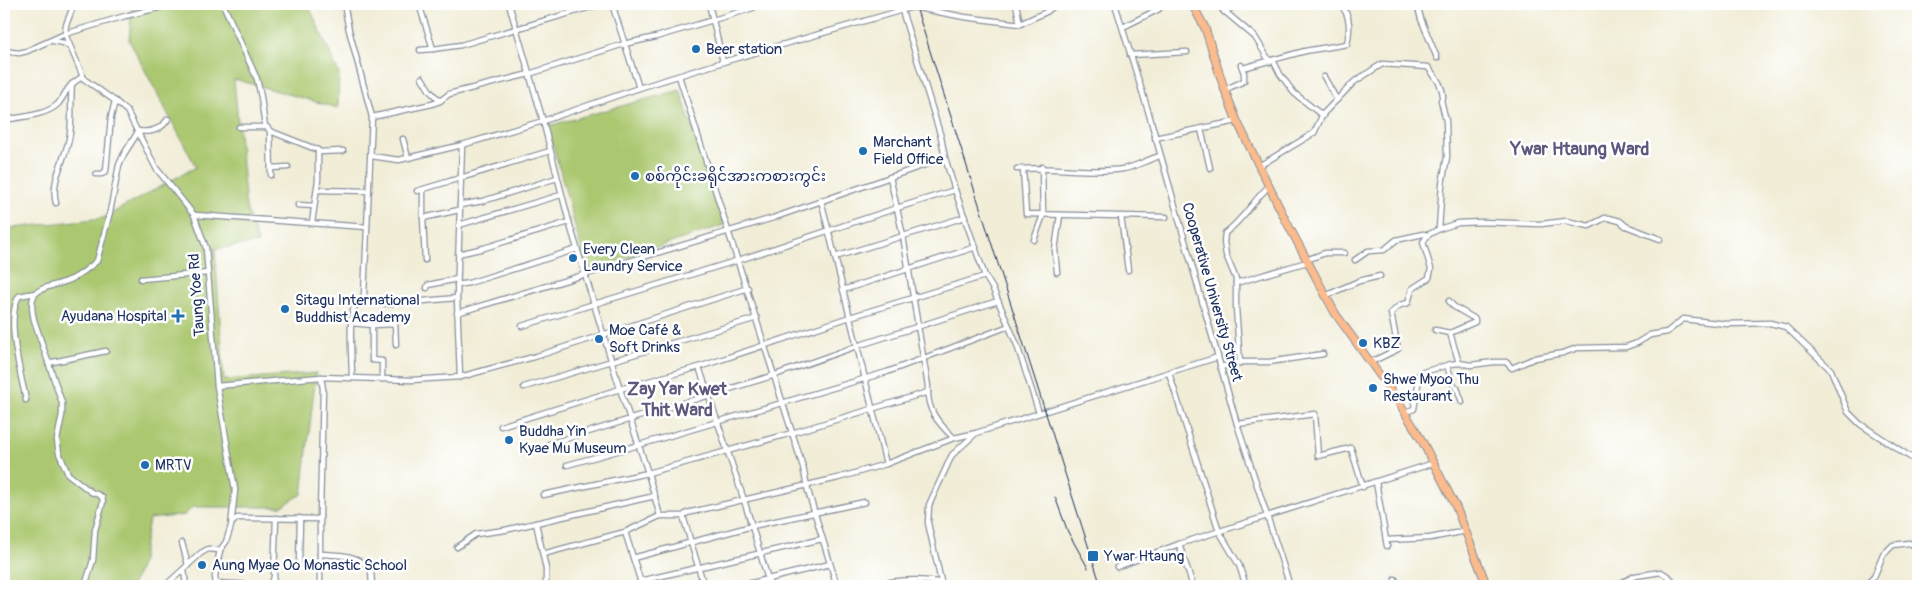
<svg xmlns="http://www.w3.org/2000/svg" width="1922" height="590" viewBox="0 0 1922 590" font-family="Pangolin,'Noto Sans Myanmar',sans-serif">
	<rect width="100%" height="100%" fill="#fff"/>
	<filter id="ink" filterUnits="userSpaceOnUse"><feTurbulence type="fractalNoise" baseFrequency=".02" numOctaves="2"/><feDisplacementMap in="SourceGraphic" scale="10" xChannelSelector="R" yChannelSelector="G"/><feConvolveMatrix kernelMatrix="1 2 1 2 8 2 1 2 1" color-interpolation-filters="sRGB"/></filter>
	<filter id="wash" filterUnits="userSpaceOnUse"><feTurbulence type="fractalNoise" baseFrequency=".0096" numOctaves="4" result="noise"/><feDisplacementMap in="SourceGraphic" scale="20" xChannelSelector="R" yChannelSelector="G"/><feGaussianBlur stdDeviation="1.12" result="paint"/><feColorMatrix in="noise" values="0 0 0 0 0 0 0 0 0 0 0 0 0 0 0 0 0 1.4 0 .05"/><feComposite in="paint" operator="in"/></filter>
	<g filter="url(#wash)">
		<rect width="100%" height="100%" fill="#f1edd7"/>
		<g fill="#abc86f" stroke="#637c66">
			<polygon points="132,4 308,4 339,73 338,108 234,79 246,207 258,243 215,249 224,380 316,373 302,494 281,507 193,507 185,515 149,519 141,565 132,586 4,586 4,229 103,218 196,167 129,40"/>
			<polygon points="680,90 724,225 587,271 548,126"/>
		</g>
	</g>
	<g filter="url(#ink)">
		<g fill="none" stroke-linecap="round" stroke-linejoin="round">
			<g stroke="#868e9a" stroke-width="7">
				<g id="minor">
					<polyline points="74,4 66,25 65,34 84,79 115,101 127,111 156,168 194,215 206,248 217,386 235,490 231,526 226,542 220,550 215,576 216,586"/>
					<polyline points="223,4 257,79 261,97 265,127"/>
					<path d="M 344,4 L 349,30 L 372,117 L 364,295 C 360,304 354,302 352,314 C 349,330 352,361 352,378"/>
					<polyline points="404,4 408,5 417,4"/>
					<polyline points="419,4 433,49 461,45 601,4"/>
					<polyline points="509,4 543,121 569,222 620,389 648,473 660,516"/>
					<polyline points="612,4 639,88"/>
					<polyline points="709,4 723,62"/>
					<polyline points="900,4 941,137 945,158 955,190 985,276 993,289 1017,345 1039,413"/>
					<polyline points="1016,4 1020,24"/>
					<polyline points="1045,4 1048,11"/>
					<polyline points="1115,4 1149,114 1237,424 1290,586"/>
					<polyline points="1216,4 1255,37 1270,62"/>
					<polyline points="1417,4 1421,19 1437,58"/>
					<polyline points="1224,12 1239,4"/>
					<polyline points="1123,27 1159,9"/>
					<polyline points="53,41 64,43 68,46"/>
					<polyline points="420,50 433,49"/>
					<polyline points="4,51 19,53 27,51 65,34 125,16 158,8 167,4"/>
					<polyline points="1130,55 1187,52"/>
					<polyline points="1273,60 1280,74 1294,93 1323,116"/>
					<path d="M 1243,68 L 1305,51 L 1347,44 C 1350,29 1351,17 1341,5"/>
					<polyline points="679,76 803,467 808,491 837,586"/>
					<polyline points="1324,77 1337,100"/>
					<polyline points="422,78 430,91 440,101"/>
					<polyline points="1224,90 1244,81 1244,73 1241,65"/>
					<polyline points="372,117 432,104 440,101 449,94 529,74 624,44 656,37 753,8"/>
					<path d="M 4,120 C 20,117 45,116 58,104 C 63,98 66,90 72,84"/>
					<polyline points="239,127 267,127 270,131 318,150 318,180 312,223"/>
					<polyline points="1201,129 1210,168"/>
					<path d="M 138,131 C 150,133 161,130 168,119"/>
					<polyline points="270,131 271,175"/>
					<polyline points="1155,138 1237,121"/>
					<polyline points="403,139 408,158"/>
					<polyline points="319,152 343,151"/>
					<polyline points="371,156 399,160 462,145 543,121 639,88 723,62 913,7 964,17 1020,24 1046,12 1057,4"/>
					<path d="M 1259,166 L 1314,133 L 1323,114 L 1354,82 L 1382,64 L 1428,67 C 1435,77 1443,85 1443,97 L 1441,100 L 1446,121 L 1447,157 L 1442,184 L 1439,229 L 1428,235 L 1423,242 L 1431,269 L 1429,278 L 1412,289 L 1408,303 L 1400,305 L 1391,313 L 1398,349 L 1371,362"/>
					<polyline points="271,168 288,167"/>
					<path d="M 1017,169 C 1053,166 1088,174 1123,169 C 1136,167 1148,159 1160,156"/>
					<polyline points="1023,169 1026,214 1166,217"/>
					<polyline points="96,174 102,174 106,171 111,117 115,101"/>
					<path d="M 890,177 L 903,236 L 928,386 C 926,410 938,423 954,438"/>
					<polyline points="317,190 369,191"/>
					<polyline points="423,190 423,218"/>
					<polyline points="417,191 550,151"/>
					<polyline points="821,200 886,464"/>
					<path d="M 56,203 C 50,182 65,159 69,139 C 73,121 70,102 72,84 L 83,76"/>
					<polyline points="298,205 314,206"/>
					<polyline points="460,205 483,201 557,178"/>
					<polyline points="194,215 367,227"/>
					<polyline points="1121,216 1128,270"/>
					<polyline points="459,225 561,195"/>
					<polyline points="1439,229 1458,223 1481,222 1541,224 1566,221 1589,226 1605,218 1609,218 1620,221 1626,226 1660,239"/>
					<polyline points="1034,240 1043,215 1042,167"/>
					<polyline points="458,254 484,248 569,222"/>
					<polyline points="835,257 965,217"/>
					<polyline points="425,260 423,218 459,210"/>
					<polyline points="1306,260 1325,253 1344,253"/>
					<polyline points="1355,260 1368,251 1384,250 1396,240 1423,234 1428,235"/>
					<polyline points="1057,272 1055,250 1060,215"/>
					<polyline points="141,279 208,273"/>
					<polyline points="1236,283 1307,262"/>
					<polyline points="457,285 469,283 577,249"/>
					<polyline points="427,288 428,285 457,279"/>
					<polyline points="843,290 976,247"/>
					<polyline points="1325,296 1359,281 1380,276"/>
					<polyline points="360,301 391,304"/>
					<polyline points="1449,301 1453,306 1475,319 1475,322 1450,333"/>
					<polyline points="401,303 457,298"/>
					<polyline points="457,313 773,218 945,158"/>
					<polyline points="351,323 372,325 372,360 382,361 382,379"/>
					<polyline points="372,325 395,324 396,345"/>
					<polyline points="522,326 739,260 897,208 955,190"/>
					<polyline points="1435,330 1450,333 1459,363"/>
					<polyline points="48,363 106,351"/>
					<path d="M 1240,363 L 1236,308 L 1236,279 L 1226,255 L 1224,242 L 1225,233 C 1242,221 1253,201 1269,186"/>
					<polyline points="1447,365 1453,385 1457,388 1462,402"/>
					<polyline points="699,367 744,500 770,586"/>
					<polyline points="1220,367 1243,362 1269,362 1323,354"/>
					<polyline points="1169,373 1219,531 1239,565 1246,586"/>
					<polyline points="460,377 457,298 462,145"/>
					<polyline points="217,386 321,377 411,380 460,377 537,356 748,288"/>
					<polyline points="524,387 757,318"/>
					<path d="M 26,400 C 21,374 5,319 19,296 L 35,293"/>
					<polyline points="1405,412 1414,409 1420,373 1451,364 1459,363 1471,365 1494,362 1506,362 1512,368 1535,358 1563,353 1577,348 1626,347 1637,343 1650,335 1667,332 1683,319 1727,324 1770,323 1786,327 1831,370 1848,412 1860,424 1918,462"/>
					<polyline points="1237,424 1315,414 1318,456 1351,448 1363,487"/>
					<polyline points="501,426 620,389 699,367 850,317 985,276"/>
					<polyline points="549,444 775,375 857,346 998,301"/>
					<polyline points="567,465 639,445 887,372 1009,326"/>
					<polyline points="1376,482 1387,546"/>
					<polyline points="543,495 648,473 792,433 928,392"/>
					<polyline points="683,516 704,586"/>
					<polyline points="233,522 237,518 243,518 320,519"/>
					<polyline points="536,523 546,569 546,586"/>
					<polyline points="625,532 642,586"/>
					<polyline points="1386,540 1430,538 1466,531"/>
					<polyline points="182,543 188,565"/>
					<polyline points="1179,544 1193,586"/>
					<polyline points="457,547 476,534 505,530 655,496"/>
					<path d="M 320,554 C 340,555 357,554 371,570 L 372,586"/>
					<polyline points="543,554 625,532 660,516 683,516 687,513 838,478 886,464 954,438 976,433 1218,357"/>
					<polyline points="633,558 752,526 865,502"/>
					<polyline points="299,564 300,518"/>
					<polyline points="1117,567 1179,544 1434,463"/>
					<polyline points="184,569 186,586"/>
					<polyline points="640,581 822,539"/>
					<polyline points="216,583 269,586"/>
					<path d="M 85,586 L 93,560 L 95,530 L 103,502 L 102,497 L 99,495 L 91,492 L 68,474 L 59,453 L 57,440 L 62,415 L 62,403 L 34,320 C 26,286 42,290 67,281 C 78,278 88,268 97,261 L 110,212 L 119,165 L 124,154 L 138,132"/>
					<polyline points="165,586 201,553 208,549 220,550"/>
					<polyline points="271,586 274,577 276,518"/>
					<polyline points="320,586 320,513 323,389 321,377"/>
					<polyline points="739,586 830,564"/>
					<path d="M 862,586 C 889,582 915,577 942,583"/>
					<polyline points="942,586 928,523 929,505 952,455 975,434"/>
					<polyline points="1395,586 1395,579"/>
					<polyline points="1615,586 1635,576 1661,572 1669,577 1678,586"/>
					<polyline points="1865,586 1874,577 1883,555 1893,545 1909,543 1918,547"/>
				</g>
			</g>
			<g stroke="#868e9a" stroke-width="9">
				<polyline id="highway" points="1192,4 1205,28 1224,88 1237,121 1285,219 1335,313 1396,398 1421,439 1456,507 1487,586"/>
			</g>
			<use href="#minor" stroke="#fff" stroke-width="4.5"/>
			<use href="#highway" stroke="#fbbb8c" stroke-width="7"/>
			<g stroke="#1b2f5e" stroke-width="1">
				<polyline points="915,4 1101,586"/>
				<polyline points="1055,497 1068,532 1088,568"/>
			</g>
		</g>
	</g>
	<g fill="#1f6fb2" stroke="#fff" stroke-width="2">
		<circle cx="696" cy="49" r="5"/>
		<circle cx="863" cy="151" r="5"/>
		<circle cx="635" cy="176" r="5"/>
		<circle cx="573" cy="258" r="5"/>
		<circle cx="285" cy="309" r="5"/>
		<path d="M175.5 308.5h5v5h5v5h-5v5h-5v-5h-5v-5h5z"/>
		<circle cx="599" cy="339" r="5"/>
		<circle cx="1363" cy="343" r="5"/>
		<circle cx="1373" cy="388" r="5"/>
		<circle cx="509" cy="440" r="5"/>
		<circle cx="145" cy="465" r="5"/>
		<rect x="1087" y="550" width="12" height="12" rx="2.5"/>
		<circle cx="202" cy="565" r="5"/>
	</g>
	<g text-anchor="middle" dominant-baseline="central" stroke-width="5" stroke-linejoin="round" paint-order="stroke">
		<g font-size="15" fill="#1b2f5e" stroke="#fff" text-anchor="start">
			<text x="706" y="49">Beer station</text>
			<text x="873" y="142">Marchant<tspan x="873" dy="17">Field Office</tspan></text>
			<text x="645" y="176">စစ်ကိုင်းခရိုင်အားကစားကွင်း</text>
			<text x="583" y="249">Every Clean<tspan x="583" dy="17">Laundry Service</tspan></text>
			<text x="295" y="300">Sitagu International<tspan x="295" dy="17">Buddhist Academy</tspan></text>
			<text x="167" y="316" text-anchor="end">Ayudana Hospital</text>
			<text x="609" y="330">Moe Café &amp;<tspan x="609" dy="17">Soft Drinks</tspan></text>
			<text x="1373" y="343">KBZ</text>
			<text x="1383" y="379">Shwe Myoo Thu<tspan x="1383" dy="17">Restaurant</tspan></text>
			<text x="519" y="431">Buddha Yin<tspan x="519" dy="17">Kyae Mu Museum</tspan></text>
			<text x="155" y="465">MRTV</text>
			<text x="1104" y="556">Ywar Htaung</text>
			<text x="212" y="565">Aung Myae Oo Monastic School</text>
		</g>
		<g font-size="15" fill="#1b2f5e" stroke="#fff">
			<text transform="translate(1212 292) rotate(74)">Cooperative University Street</text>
			<text transform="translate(197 295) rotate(-94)">Taung Yoe Rd</text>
		</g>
		<g font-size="18" font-weight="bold" fill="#5e587e" stroke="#fff">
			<text x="1580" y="149">Ywar Htaung Ward</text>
			<text x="677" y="389">Zay Yar Kwet<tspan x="677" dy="21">Thit Ward</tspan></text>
		</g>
	</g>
	<rect width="1922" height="590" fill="none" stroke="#fff" stroke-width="20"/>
</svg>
